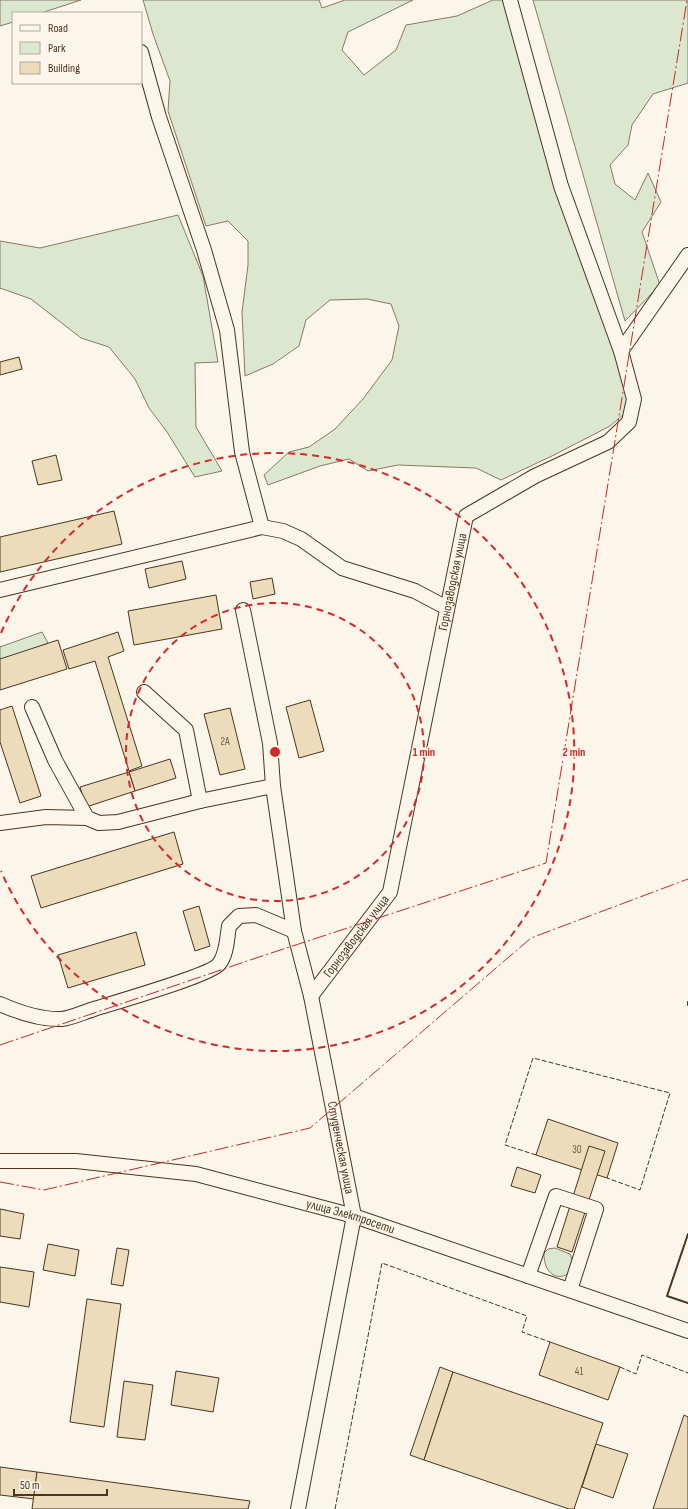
<svg xmlns="http://www.w3.org/2000/svg" width="688" height="1509" viewBox="0 0 688 1509" font-family="'Sofia Sans Condensed',sans-serif">
	<rect width="100%" height="100%" fill="#fbf6e9"/>
	<g fill="#dce7d0" stroke="#887966">
		<polygon points="0,0 81,0 41,13 13,13 13,22 0,26"/>
		<polygon points="143,0 319,0 322,8 345,0 413,0 348,32 342,50 364,75 396,50 406,25 457,16 493,0 506,0 616,343 628,401 625,413 610,426 554,455 501,480 476,468 398,465 368,471 349,459 320,466 268,485 264,475 289,452 309,447 335,429 363,399 392,360 399,326 391,304 367,299 330,300 306,320 299,346 273,364 245,376 242,312 248,265 248,241 228,221 206,226 168,111 170,81 153,34"/>
		<polygon points="533,0 688,0 688,83 653,94 632,125 628,145 610,165 615,184 635,200 648,173 661,202 642,232 660,285 625,321"/>
		<polygon points="178,215 203,276 218,362 195,363 196,427 222,471 195,477 167,432 149,408 135,379 109,347 81,338 31,299 0,288 0,241 40,248"/>
		<polygon points="42,632 48,643 0,662 0,647"/>
		<path d="M 555,1248 L 570,1254 C 582,1280 543,1288 544,1253 L 548,1249 Z"/>
	</g>
	<g fill="#ecdcbc" stroke="#4a3520">
		<polygon points="19,357 22,369 0,375 0,362"/>
		<polygon points="56,455 62,480 38,485 32,461"/>
		<polygon points="114,511 122,544 0,572 0,537"/>
		<polygon points="182,561 186,579 149,588 145,569"/>
		<polygon points="272,578 275,594 253,599 250,582"/>
		<polygon points="216,595 222,629 134,645 128,611"/>
		<polygon points="118,632 124,651 108,657 142,766 129,771 95,661 69,669 63,650"/>
		<polygon points="58,640 67,669 0,690 0,659"/>
		<polygon points="310,700 324,751 299,758 286,707"/>
		<polygon points="12,706 41,796 20,803 0,742 0,710"/>
		<polygon points="230,708 245,769 220,775 204,714"/>
		<polygon points="170,759 176,778 135,791 129,772"/>
		<polygon points="129,772 135,791 86,807 80,787"/>
		<polygon points="174,832 183,864 41,908 31,876"/>
		<polygon points="199,906 210,946 195,951 183,911"/>
		<polygon points="136,932 145,965 68,988 58,955"/>
		<polygon points="548,1119 618,1143 607,1178 536,1155"/>
		<polygon points="589,1146 605,1151 572,1252 557,1247"/>
		<polygon points="517,1167 541,1175 535,1193 511,1186"/>
		<polygon points="0,1209 24,1214 20,1239 0,1236"/>
		<polygon points="48,1244 79,1250 75,1276 43,1270"/>
		<polygon points="117,1248 129,1250 123,1286 111,1284"/>
		<polygon points="0,1267 34,1272 29,1307 0,1302"/>
		<polygon points="87,1299 121,1304 104,1427 70,1422"/>
		<polygon points="550,1342 620,1367 608,1400 539,1375"/>
		<polygon points="440,1367 453,1372 424,1460 410,1455"/>
		<polygon points="176,1371 219,1378 213,1412 171,1405"/>
		<polygon points="453,1372 603,1423 574,1509 569,1509 424,1460"/>
		<polygon points="124,1381 153,1385 145,1440 117,1437"/>
		<polygon points="684,1415 688,1417 688,1509 653,1509"/>
		<polygon points="596,1444 628,1454 613,1498 582,1487"/>
		<polygon points="0,1467 37,1472 34,1499 0,1495"/>
		<polygon points="37,1472 250,1501 248,1509 32,1509"/>
	</g>
	<g fill="none" stroke-linecap="round" stroke-linejoin="round">
		<g stroke="#4a3520" stroke-width="16">
			<g id="minor">
				<polyline points="510,0 561,186 621,351"/>
				<polyline points="141,52 159,117 204,250 227,330 242,452 262,527"/>
				<polyline points="0,590 262,527 283,531 301,539 342,568 415,591 447,608"/>
				<path id="s1" d="M 243,610 L 270,743 L 273,786 L 294,931 L 311,996 L 354,1216 L 298,1509"/>
				<polyline points="144,692 186,730 200,801"/>
				<polyline points="32,707 55,760 87,818 99,823 118,822 200,801 273,786"/>
				<polyline points="0,823 46,817 87,818"/>
				<path id="s2" d="M 311,996 L 390,892 L 466,516 L 535,476 L 608,442 L 629,422 L 634,399 L 621,351 L 688,255"/>
				<path d="M 0,1004 C 18,1012 41,1020 62,1019 C 72,1018 84,1012 94,1009 C 113,1003 211,975 219,964 C 227,954 227,938 229,926 L 239,916 L 256,915 L 294,931"/>
				<path id="s3" d="M 0,1161 L 76,1161 L 196,1174 L 354,1216 L 688,1331"/>
				<polyline points="528,1276 556,1196 596,1209 570,1290"/>
			</g>
		</g>
		<use href="#minor" stroke="#fbf6e9" stroke-width="14"/>
		<g stroke="#4a3520" stroke-width="1" stroke-dasharray="5 2" stroke-linecap="butt">
			<polyline points="536,1155 505,1145 533,1058 670,1093 640,1190 607,1178"/>
			<polyline points="620,1367 636,1374 642,1355 688,1373"/>
			<polyline points="335,1509 382,1263 527,1316 522,1332 550,1342"/>
		</g>
		<g stroke="#4a3520" stroke-width="2">
			<polyline points="688,1002 688,1005"/>
			<polyline points="688,1234 667,1296 688,1303"/>
		</g>
		<g stroke="#c62828" stroke-width="1" stroke-dasharray="14 3 2 3" stroke-linecap="butt">
			<polyline points="0,1045 259,957 546,863 687,0"/>
			<polyline points="0,1182 44,1190 310,1128 531,938 688,879"/>
		</g>
	</g>
	<g fill="none" stroke="#d62828" stroke-width="2" stroke-dasharray="7 5">
		<circle cx="275" cy="752" r="149"/>
		<path d="M1 633A299 299 0 1 1 1 871"/>
	</g>
	<g text-anchor="middle" dominant-baseline="central" stroke-width="3" stroke-linejoin="round" paint-order="stroke">
		<g font-size="11" fill="#725f47">
			<text x="225" y="741">2А</text>
			<text x="577" y="1149">30</text>
			<text x="579" y="1371">41</text>
		</g>
		<g font-size="13" fill="#4a3520" stroke="#fbf6e9">
			<text stroke="none"><textPath href="#s2" startOffset="447">Горнозаводская улица</textPath></text>
			<text stroke="none"><textPath href="#s2" startOffset="75">Горнозаводская улица</textPath></text>
			<text stroke="none"><textPath href="#s1" startOffset="547">Студенческая улица</textPath></text>
			<text stroke="none"><textPath href="#s3" startOffset="357">улица Электросети</textPath></text>
		</g>
	</g>
	<circle cx="275" cy="752" r="6" fill="#d62828" stroke="#fbf6e9" stroke-width="2"/>
	<g font-size="12" text-anchor="middle" font-weight="bold" fill="#d62828" stroke="#fbf6e9" stroke-width="3" stroke-linejoin="round" paint-order="stroke">
		<text x="424" y="756">1 min</text>
		<text x="574" y="756">2 min</text>
	</g>
	<rect x="12" y="12" width="130" height="72" fill="#fbf6e9" stroke="#b4a999"/>
	<rect x="20" y="25" width="20" height="6" fill="#fbf6e9" stroke="#b4a999"/>
	<text x="48" y="32" font-size="12" fill="#4a3520">Road</text>
	<rect x="20" y="42" width="20" height="12" fill="#dce7d0" stroke="#b4a999"/>
	<text x="48" y="52" font-size="12" fill="#4a3520">Park</text>
	<rect x="20" y="62" width="20" height="12" fill="#ecdcbc" stroke="#b4a999"/>
	<text x="48" y="72" font-size="12" fill="#4a3520">Building</text>
	<path d="M14 1489v6h93v-6" fill="none" stroke="#4a3520" stroke-width="2"/>
	<text x="20" y="1489" font-size="12" fill="#4a3520" stroke="#fbf6e9" stroke-width="3" paint-order="stroke">50 m</text>
</svg>
